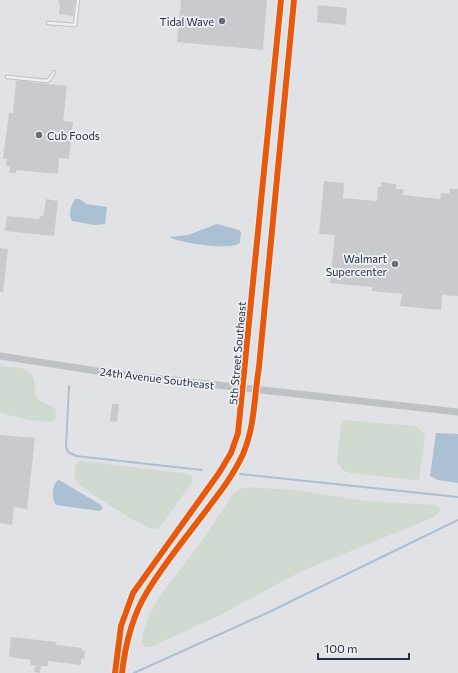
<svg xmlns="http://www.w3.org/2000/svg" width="458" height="673" viewBox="0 0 458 673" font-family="Commissioner,sans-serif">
	<rect width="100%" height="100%" fill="#e0e2e5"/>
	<g fill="#d1dad0">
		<path d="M 0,366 C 16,368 35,365 35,387 C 35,390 35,396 38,399 C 44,404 51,404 56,410 L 55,420 C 43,425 13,416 0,413 Z"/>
		<path d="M 347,420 L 414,426 C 420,429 423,430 425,437 L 419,479 L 415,480 L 350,473 L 342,470 L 337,460 L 341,425 L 342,421 Z"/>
		<path d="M 80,461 L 184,473 L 191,475 L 193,481 L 162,524 C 160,526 158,529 155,529 C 144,529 88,492 78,483 L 75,478 L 75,466 Z"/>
		<path d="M 248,487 L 294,490 L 367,501 L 436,505 L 440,508 L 439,513 L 432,518 L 304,570 L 218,616 L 151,647 L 145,647 L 142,643 C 144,611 168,586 186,562 C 203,540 218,517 233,494 L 240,489 Z"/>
	</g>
	<g fill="#acc0d3">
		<path d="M 75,199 L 80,199 L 86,204 L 107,207 L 105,224 L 94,225 L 72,221 C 68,215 71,205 75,199 Z"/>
		<path d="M 217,224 L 239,230 L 241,232 L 240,243 C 230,251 180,243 169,237 L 188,235 Z"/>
		<polygon points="436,433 458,434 458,483 438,480 430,476"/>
		<path d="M 59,480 L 101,505 L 103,509 L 99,511 L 56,505 C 51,499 52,483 59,480 Z"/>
	</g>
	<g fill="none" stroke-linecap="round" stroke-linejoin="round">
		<g stroke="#acc0d3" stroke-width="2">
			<polyline points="69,386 66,447 68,452 76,456 202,470"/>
			<polyline points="240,474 458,497"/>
			<polyline points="134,673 267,613 458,520"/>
		</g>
	</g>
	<g fill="#c8cacd">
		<polygon points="59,0 77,0 77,5 74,5 73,16 59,14 60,3 58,3"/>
		<polygon points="181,0 267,0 263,50 177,42"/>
		<polygon points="318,5 347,8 346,25 317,22"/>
		<polygon points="21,79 30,80 29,82 67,86 63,121 73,122 69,159 59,158 58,174 16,170 16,173 9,173 10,167 6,166 7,159 3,159 9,113 13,113 16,81 21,81"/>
		<polygon points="324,181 344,183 343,198 377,201 378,187 381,187 381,182 396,184 396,189 403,189 403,195 440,199 441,193 449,194 450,189 458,189 458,296 442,295 441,310 400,306 402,294 372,291 372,287 330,283 335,235 319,234"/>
		<polygon points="46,199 58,201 54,236 5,231 7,216 38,219 44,214"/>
		<polygon points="0,248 8,249 3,292 0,292"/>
		<polygon points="112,404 119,404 117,422 110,421"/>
		<polygon points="0,435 35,438 27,509 14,507 12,525 0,523"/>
		<polygon points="11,637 56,642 56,645 82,648 82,651 85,651 84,659 81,659 81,665 48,661 48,666 41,666 40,673 34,672 35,665 30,665 31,660 9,657"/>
	</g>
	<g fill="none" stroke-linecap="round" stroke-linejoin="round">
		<g stroke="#bec0c3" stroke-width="4.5">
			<g id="lane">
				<polyline points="48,23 75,25 78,0"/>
				<polyline points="7,77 47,81 50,79 54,72"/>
			</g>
		</g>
		<use href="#lane" stroke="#eff0f2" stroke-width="2.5"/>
		<g stroke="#bec1c6" stroke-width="7">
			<polyline points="0,356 110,373 458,412"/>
			<polyline points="115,673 121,626 133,593 219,473 231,453 238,433 281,0"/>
		</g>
		<g stroke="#edf1f6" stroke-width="8">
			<g id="cycleway">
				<polyline points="115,673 121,626 133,593 219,473 231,453 238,433 281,0"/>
				<path d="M 122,673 C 125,646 133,615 147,592 C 165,562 188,535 208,508 C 221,491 234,474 243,454 C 255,426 254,397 259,367 L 294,0"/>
			</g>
		</g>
		<use href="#cycleway" stroke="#e8590c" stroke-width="6"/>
	</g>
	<g fill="#676e7a" stroke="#edf1f6" stroke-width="1.5">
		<circle cx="222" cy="21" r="4"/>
		<circle cx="39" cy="135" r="4"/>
		<circle cx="395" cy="264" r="4"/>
	</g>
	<g text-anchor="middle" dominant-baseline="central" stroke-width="3.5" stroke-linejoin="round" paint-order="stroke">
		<g font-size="11" fill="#263040" stroke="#edf1f6" text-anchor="end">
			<text x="214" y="21">Tidal Wave</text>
			<text x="47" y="135" text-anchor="start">Cub Foods</text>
			<text x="387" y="258">Walmart<tspan x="387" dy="13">Supercenter</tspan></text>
		</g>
		<g font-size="11" fill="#263040" stroke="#edf1f6">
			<text transform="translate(237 353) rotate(-85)">5th Street Southeast</text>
			<text transform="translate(157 378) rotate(7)">24th Avenue Southeast</text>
		</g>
	</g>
	<path d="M318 653v6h91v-6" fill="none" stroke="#263040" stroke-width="2"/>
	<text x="324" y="653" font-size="12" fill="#263040" stroke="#edf1f6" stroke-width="3" paint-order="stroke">100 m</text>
</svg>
